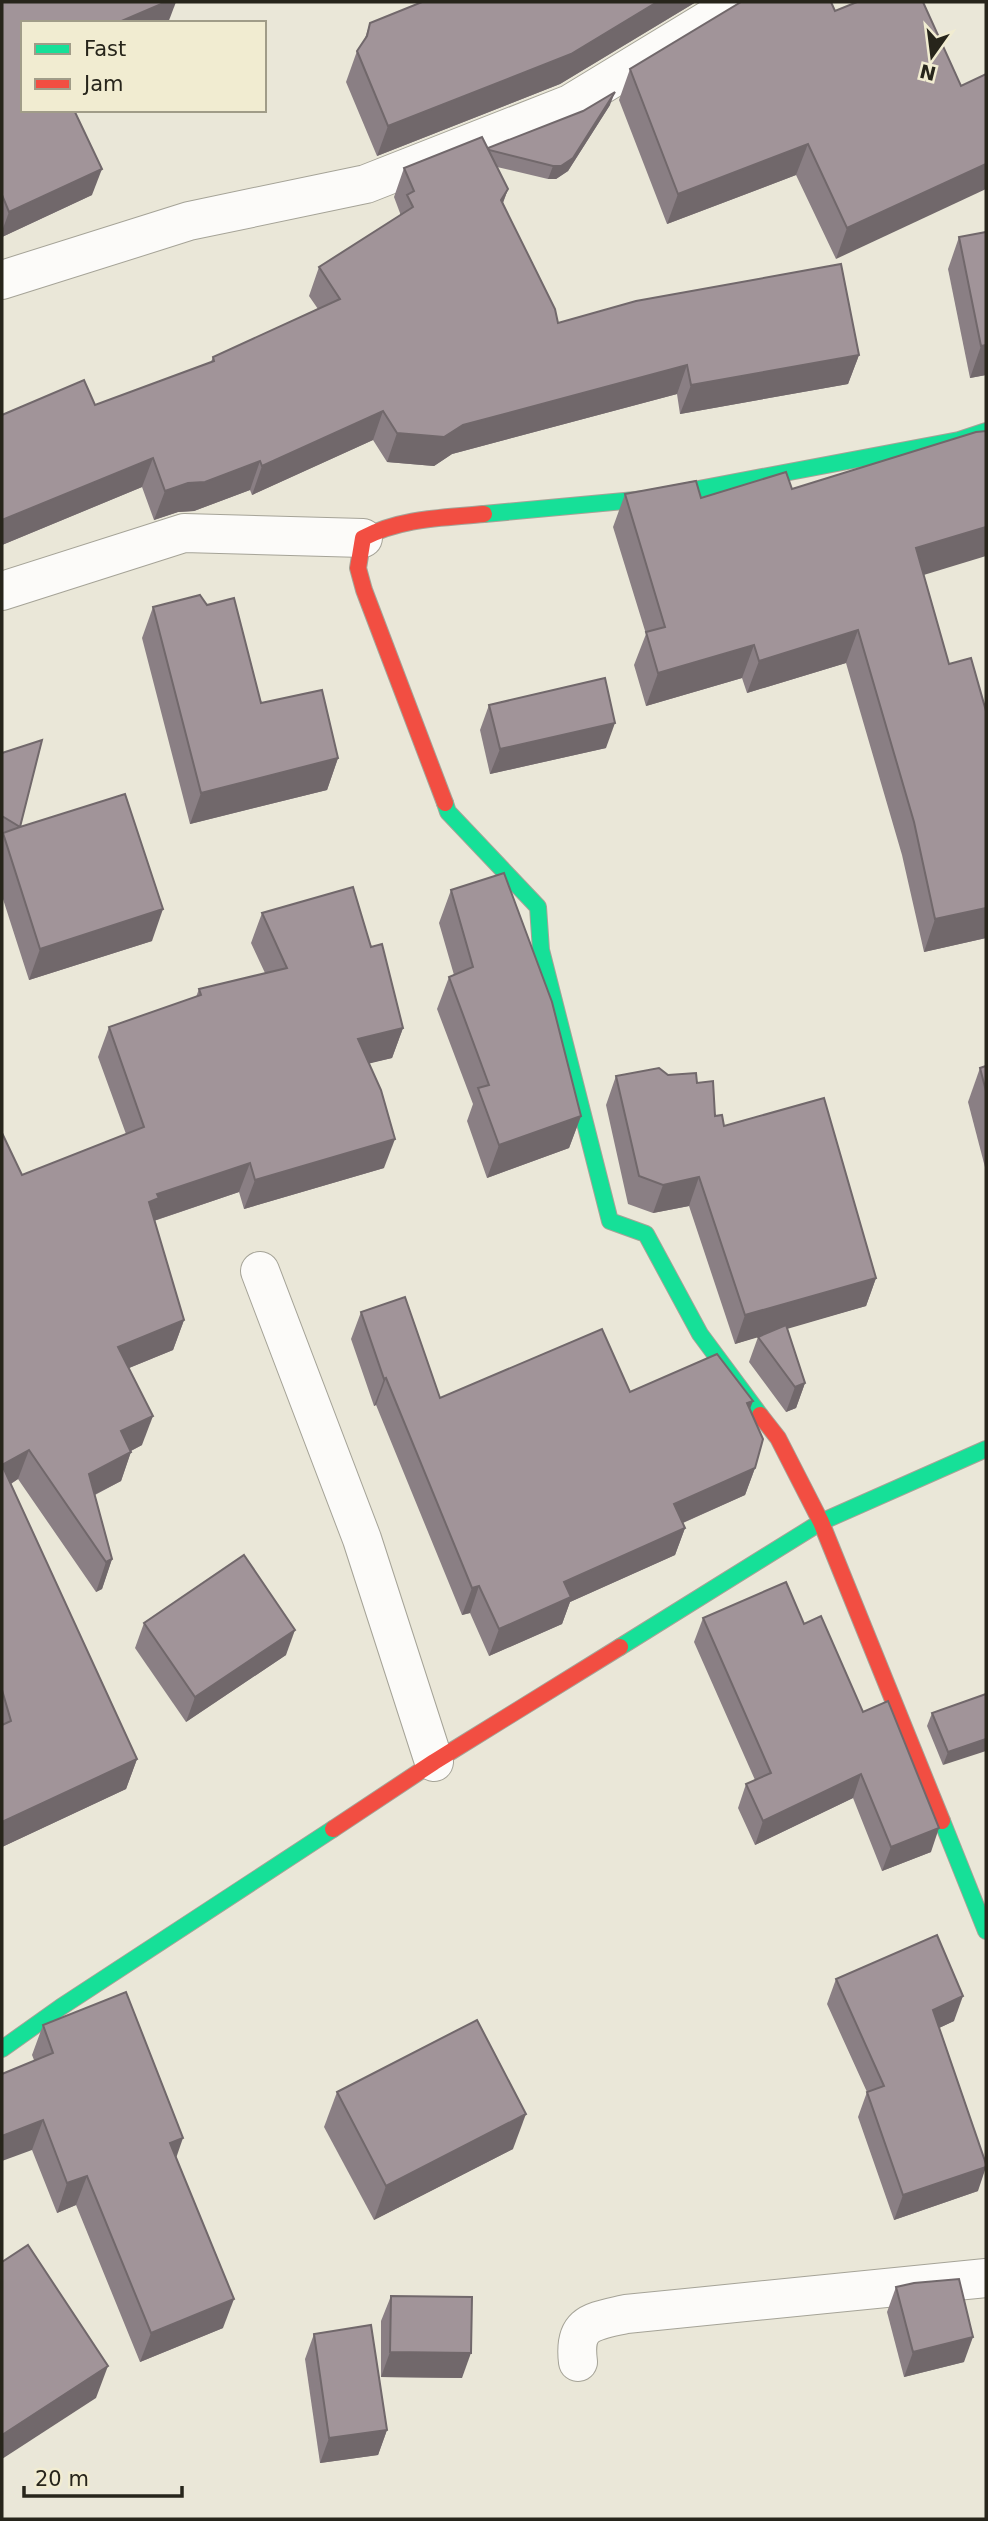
<svg xmlns="http://www.w3.org/2000/svg" width="988" height="2521" viewBox="0 0 988 2521" font-family="'DejaVu Sans',sans-serif">
	<rect width="100%" height="100%" fill="#eae7d8"/>
	<g fill="none" stroke-linecap="round" stroke-linejoin="round">
		<g stroke="#a5a397" stroke-width="40">
			<g id="street">
				<polyline points="2,280 189,221 366,184 570,104 738,2"/>
				<polyline points="2,591 184,533 363,538"/>
				<polyline points="260,1271 362,1539 434,1762"/>
				<path d="M 578,2362 C 573,2322 592,2322 626,2314 L 986,2278"/>
			</g>
		</g>
		<g stroke="#a5a397" stroke-width="18">
			<g id="fast">
				<polyline points="484,514 646,499 959,440 986,431"/>
				<polyline points="445,803 448,812 538,907 541,950 610,1221 646,1234 700,1334 760,1415"/>
				<polyline points="620,1647 821,1522 986,1449"/>
				<polyline points="942,1821 986,1931"/>
				<polyline points="2,2049 61,2007 333,1829"/>
			</g>
		</g>
		<g stroke="#a5a397" stroke-width="18">
			<g id="jam">
				<path d="M 445,803 L 364,590 L 358,568 L 363,538 C 401,518 442,518 484,514"/>
				<polyline points="760,1415 778,1438 821,1522 942,1821"/>
				<polyline points="333,1829 434,1762 620,1647"/>
			</g>
		</g>
		<use href="#street" stroke="#fcfbf9" stroke-width="38"/>
		<use href="#fast" stroke="#16e098" stroke-width="16"/>
		<use href="#jam" stroke="#f24e42" stroke-width="16"/>
	</g>
	<g fill="#8a7f84">
		<polygon points="2,2 23,23 92,195 2,237"/>
		<polygon points="422,2 696,2 560,84 377,156 346,82 357,51 364,41 370,23"/>
		<polygon points="835,11 961,86 836,259 796,175 667,224 619,100 630,69"/>
		<polygon points="610,105 568,171 556,179 548,179 497,167 508,189 503,203 558,323 859,355 848,384 680,414 677,394 452,454 434,466 387,462 373,440 252,495 250,490 194,511 178,512 154,520 142,487 2,545 2,415 95,405 211,362 213,357 318,309 309,296 319,267 400,216 400,213 394,197 404,168 488,148"/>
		<polygon points="986,232 986,375 970,378 948,269 959,237"/>
		<polygon points="792,489 924,575 949,664 986,711 986,938 924,952 902,855 846,663 747,693 742,678 646,706 634,665 646,634 613,527 625,494 701,498"/>
		<polygon points="153,607 261,703 338,758 327,790 190,824 142,638"/>
		<polygon points="489,705 606,748 490,774 480,730"/>
		<polygon points="2,753 20,827 152,941 29,980 2,896"/>
		<polygon points="451,890 581,1116 569,1148 487,1178 467,1121 473,1104 437,1009 449,977 454,975 439,923"/>
		<polygon points="262,913 371,947 403,1028 392,1058 369,1063 384,1168 244,1209 239,1192 154,1221 184,1320 173,1350 129,1368 142,1445 131,1451 121,1481 95,1495 112,1559 102,1589 96,1592 18,1479 11,1484 137,1759 126,1789 2,1847 2,1133 22,1175 126,1134 98,1057 109,1027 196,997 199,989 265,973 251,943"/>
		<polygon points="986,1066 986,1171 968,1102 980,1068"/>
		<polygon points="668,1075 697,1083 715,1116 876,1278 866,1306 787,1328 805,1383 796,1408 786,1412 749,1362 758,1337 760,1336 735,1344 689,1206 653,1213 628,1204 606,1105 616,1076"/>
		<polygon points="361,1312 440,1398 630,1392 750,1410 755,1468 745,1495 683,1523 685,1528 675,1555 570,1602 562,1624 489,1656 470,1613 462,1615 376,1405 374,1406 351,1339"/>
		<polygon points="703,1618 804,1624 863,1712 931,1852 882,1871 853,1798 755,1845 738,1808 746,1784 755,1780 694,1642"/>
		<polygon points="144,1623 286,1655 186,1722 135,1648"/>
		<polygon points="986,1694 943,1765 927,1726 932,1713"/>
		<polygon points="836,1979 954,2021 939,2028 978,2191 894,2220 858,2117 867,2092 827,2004"/>
		<polygon points="43,2025 176,2158 223,2328 140,2362 76,2205 57,2213 32,2150 34,2060 32,2055"/>
		<polygon points="337,2092 513,2149 374,2220 324,2127"/>
		<polygon points="896,2287 964,2362 904,2377 887,2312"/>
		<polygon points="391,2296 462,2378 381,2377 381,2321"/>
		<polygon points="314,2334 387,2430 378,2455 320,2463 305,2359"/>
	</g>
	<g fill="#71686b">
		<polygon points="166,2 176,2 168,23 117,23"/>
		<polygon points="657,2 696,2 560,84 377,156 388,126"/>
		<polygon points="615,92 610,105 568,171 556,179 548,179 553,166"/>
		<polygon points="808,144 796,175 667,224 678,194"/>
		<polygon points="986,164 986,189 836,259 847,228"/>
		<polygon points="102,169 92,195 2,237 2,231 9,212"/>
		<polygon points="508,189 497,218 501,200"/>
		<polygon points="986,345 986,375 970,378 981,346"/>
		<polygon points="859,355 848,384 680,414 691,385"/>
		<polygon points="687,365 677,394 452,454 434,466 387,462 397,433 463,425"/>
		<polygon points="383,411 373,440 252,495 262,466"/>
		<polygon points="153,458 142,487 2,545 2,520"/>
		<polygon points="260,461 250,490 194,511 178,512 154,520 165,491"/>
		<polygon points="986,527 986,556 904,581 916,548"/>
		<polygon points="858,630 846,663 747,693 759,661"/>
		<polygon points="754,645 742,678 646,706 658,673"/>
		<polygon points="615,723 606,748 490,774 500,749"/>
		<polygon points="338,758 327,790 190,824 201,793"/>
		<polygon points="986,908 986,938 924,952 935,919"/>
		<polygon points="163,909 152,941 29,980 40,949"/>
		<polygon points="403,1028 392,1058 347,1069 358,1039"/>
		<polygon points="581,1116 569,1148 487,1178 499,1145"/>
		<polygon points="395,1139 384,1168 244,1209 255,1180"/>
		<polygon points="250,1163 239,1192 150,1222 149,1202 157,1194"/>
		<polygon points="699,1177 689,1206 653,1213 663,1185"/>
		<polygon points="876,1278 866,1306 735,1344 745,1315"/>
		<polygon points="184,1320 173,1350 107,1377 118,1347"/>
		<polygon points="386,1378 376,1405 374,1406 384,1379"/>
		<polygon points="805,1383 796,1408 786,1412 795,1387"/>
		<polygon points="753,1401 743,1428 747,1403"/>
		<polygon points="153,1416 142,1445 111,1461 121,1431"/>
		<polygon points="29,1450 18,1479 2,1489 2,1465"/>
		<polygon points="131,1452 121,1481 78,1503 89,1474"/>
		<polygon points="755,1468 745,1495 664,1531 674,1504"/>
		<polygon points="685,1528 675,1555 570,1602 562,1624 489,1656 499,1629 564,1582"/>
		<polygon points="112,1559 102,1589 96,1592 106,1562"/>
		<polygon points="479,1586 470,1613 462,1615 472,1588"/>
		<polygon points="295,1630 286,1655 186,1722 195,1697"/>
		<polygon points="986,1739 986,1751 943,1765 948,1752"/>
		<polygon points="137,1759 126,1789 2,1847 2,1822"/>
		<polygon points="861,1774 853,1798 755,1845 763,1821"/>
		<polygon points="939,1828 931,1852 882,1871 891,1847"/>
		<polygon points="963,1996 954,2021 924,2035 933,2010"/>
		<polygon points="526,2114 513,2149 374,2220 386,2186"/>
		<polygon points="43,2120 32,2150 2,2161 2,2136"/>
		<polygon points="183,2138 173,2167 170,2143"/>
		<polygon points="986,2167 978,2191 894,2220 903,2195"/>
		<polygon points="87,2176 76,2205 57,2213 67,2183"/>
		<polygon points="234,2299 223,2328 140,2362 151,2333"/>
		<polygon points="973,2337 964,2362 904,2377 913,2352"/>
		<polygon points="390,2352 471,2353 462,2378 381,2377"/>
		<polygon points="108,2366 96,2398 2,2459 2,2435"/>
		<polygon points="387,2430 378,2455 320,2463 329,2438"/>
	</g>
	<g fill="#a19499" stroke="#71686b" stroke-width="2">
		<polygon points="2,2 166,2 117,23 23,23 23,110 74,110 102,169 9,212 2,195"/>
		<polygon points="422,2 657,2 571,54 388,126 357,51 367,36 370,23"/>
		<polygon points="741,2 831,2 835,11 857,2 923,2 961,86 986,74 986,164 847,228 808,144 678,194 630,69"/>
		<polygon points="615,92 573,158 561,166 553,166 489,150 488,148 583,111"/>
		<polygon points="482,137 508,189 501,200 555,309 558,323 636,301 841,264 859,355 691,385 687,365 463,425 444,437 397,433 383,411 262,466 260,461 205,482 188,483 165,491 153,458 2,520 2,415 84,380 95,405 214,361 213,357 340,299 319,267 413,207 407,195 414,191 404,168"/>
		<polygon points="986,232 986,345 981,346 959,237"/>
		<polygon points="986,431 986,527 916,548 949,664 971,658 986,711 986,908 935,919 914,822 858,630 759,661 754,645 658,673 646,632 665,627 625,494 696,481 701,498 786,472 792,489 976,432"/>
		<polygon points="200,595 207,605 234,598 261,703 322,690 338,758 201,793 153,607"/>
		<polygon points="605,678 615,723 500,749 489,705"/>
		<polygon points="42,740 20,827 125,794 163,909 40,949 3,833 20,827 2,816 2,753"/>
		<polygon points="504,873 552,1002 581,1116 499,1145 478,1088 489,1085 449,977 473,967 451,890"/>
		<polygon points="353,887 371,947 382,944 403,1028 358,1039 381,1090 395,1139 255,1180 250,1163 157,1194 159,1198 149,1202 184,1320 118,1347 153,1416 121,1431 131,1452 89,1474 112,1559 106,1562 29,1450 2,1465 137,1759 2,1822 2,1725 11,1721 2,1690 2,1133 22,1175 144,1127 109,1027 201,995 199,989 287,968 262,913"/>
		<polygon points="986,1066 986,1091 980,1068"/>
		<polygon points="659,1068 668,1075 696,1073 697,1083 713,1081 715,1116 722,1115 724,1126 824,1098 876,1278 745,1315 699,1177 663,1185 639,1176 616,1076"/>
		<polygon points="405,1297 440,1398 602,1329 630,1392 717,1354 753,1401 747,1403 763,1439 755,1468 674,1504 685,1528 564,1582 571,1597 499,1629 479,1586 472,1588 386,1378 384,1379 361,1312"/>
		<polygon points="786,1325 805,1383 795,1387 758,1337"/>
		<polygon points="244,1555 295,1630 195,1697 144,1623"/>
		<polygon points="786,1582 804,1624 821,1616 863,1712 888,1701 939,1828 891,1847 861,1774 763,1821 746,1784 771,1773 703,1618"/>
		<polygon points="986,1694 986,1739 948,1752 932,1713"/>
		<polygon points="937,1935 963,1996 933,2010 986,2164 986,2167 903,2195 867,2092 884,2086 836,1979"/>
		<polygon points="126,1992 183,2138 170,2143 234,2299 151,2333 87,2176 67,2183 43,2120 2,2136 2,2074 53,2053 43,2025"/>
		<polygon points="477,2020 526,2114 386,2186 337,2092"/>
		<polygon points="28,2245 108,2366 2,2435 2,2262"/>
		<polygon points="959,2279 973,2337 913,2352 896,2287 914,2283"/>
		<polygon points="391,2296 472,2297 471,2353 390,2352"/>
		<polygon points="371,2325 387,2430 329,2438 314,2334"/>
	</g>
	<rect width="988" height="2521" fill="none" stroke="#27251b" stroke-width="7"/>
	<rect x="21" y="21" width="245" height="91" fill="#f1ecd1" stroke="#a09c88" stroke-width="2"/>
	<rect x="35" y="44" width="35" height="10" fill="#16e098" stroke="#a09c88" stroke-width="2"/>
	<text x="84" y="56" font-size="21" fill="#27251b">Fast</text>
	<rect x="35" y="79" width="35" height="10" fill="#f24e42" stroke="#a09c88" stroke-width="2"/>
	<text x="84" y="91" font-size="21" fill="#27251b">Jam</text>
	<g transform="translate(932 56) rotate(194)" stroke="#f1ecd1" stroke-width="5" paint-order="stroke">
	<path d="M0-5L12 26L0 18L-12 26Z" fill="#27251b"/>
	<text y="-10" font-size="19" font-weight="bold" text-anchor="middle" fill="#27251b">N</text>
	</g>
	<path d="M24 2486v10h158v-10" fill="none" stroke="#27251b" stroke-width="3.5"/>
	<text x="35" y="2486" font-size="21" fill="#27251b" stroke="#f1ecd1" stroke-width="5" paint-order="stroke">20 m</text>
</svg>
